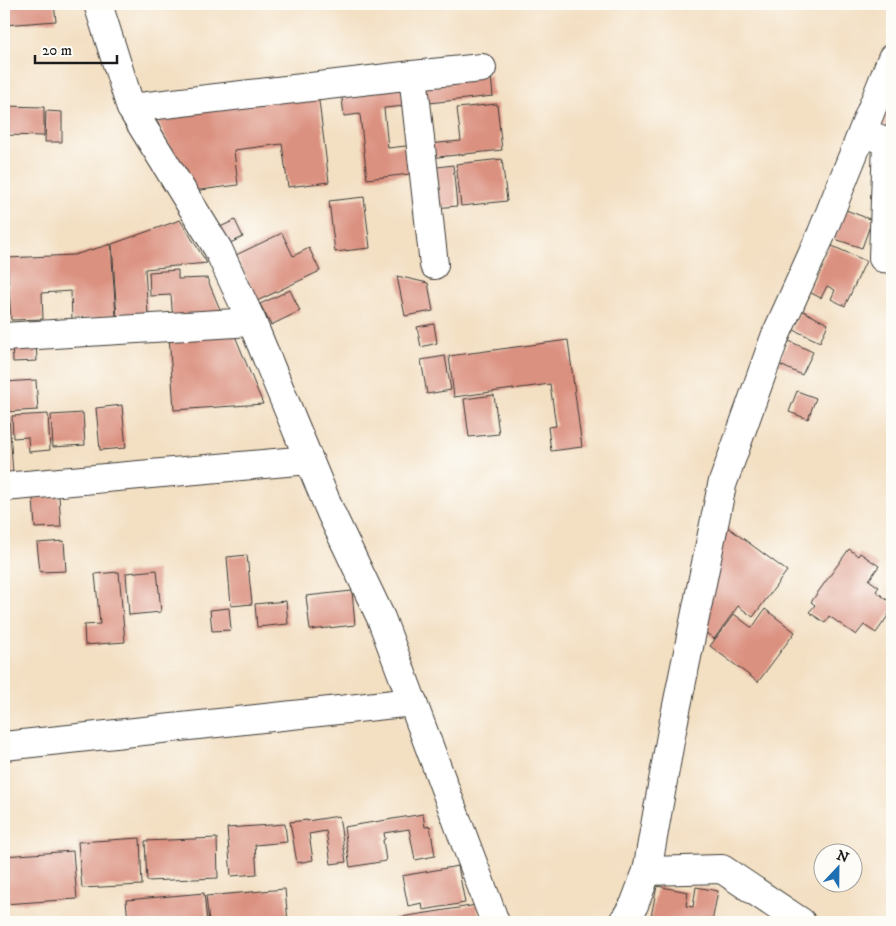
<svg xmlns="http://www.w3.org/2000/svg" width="896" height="926" viewBox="0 0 896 926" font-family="'IM FELL DW Pica',serif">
	<rect width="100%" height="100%" fill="#fdfcf7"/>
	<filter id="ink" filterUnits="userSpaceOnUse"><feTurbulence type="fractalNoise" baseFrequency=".02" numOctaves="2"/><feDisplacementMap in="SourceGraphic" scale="10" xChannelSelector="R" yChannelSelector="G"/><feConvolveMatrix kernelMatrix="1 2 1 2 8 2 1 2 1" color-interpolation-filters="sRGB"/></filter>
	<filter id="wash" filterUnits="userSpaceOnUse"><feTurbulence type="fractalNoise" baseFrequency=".0096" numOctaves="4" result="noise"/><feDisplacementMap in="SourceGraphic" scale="20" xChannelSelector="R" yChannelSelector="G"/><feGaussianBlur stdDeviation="1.12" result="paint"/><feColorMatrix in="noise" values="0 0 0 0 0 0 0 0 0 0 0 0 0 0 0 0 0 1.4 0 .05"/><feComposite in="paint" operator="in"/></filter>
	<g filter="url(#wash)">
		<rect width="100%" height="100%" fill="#f3dfc2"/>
		<g id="blocks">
			<g fill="#db9180">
				<polygon points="4,4 54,4 56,21 4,25"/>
				<polygon points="491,75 493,96 420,104 418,82"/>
				<polygon points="892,82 892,126 873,129"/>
				<polygon points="403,83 406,106 384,108 388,148 415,145 418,173 367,179 360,114 344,116 341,90"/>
				<polygon points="318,93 329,182 288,187 282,144 234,150 238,185 193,191 153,113"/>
				<polygon points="497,104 502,150 429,158 428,144 461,141 457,108"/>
				<polygon points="4,106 44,107 44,136 4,135"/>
				<polygon points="46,111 62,112 62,142 45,142"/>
				<polygon points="502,159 507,201 461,206 456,164"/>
				<polygon points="453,165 457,206 435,208 430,168"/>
				<polygon points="364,197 370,248 335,252 329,201"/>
				<polygon points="846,210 872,220 862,248 835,239"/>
				<polygon points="180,220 207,263 145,269 148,314 117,317 112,244"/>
				<polygon points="235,220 243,237 226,245 218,228"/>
				<polygon points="282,233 293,256 309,248 320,271 257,301 236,255"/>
				<polygon points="111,244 116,317 72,320 71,291 42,293 43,319 11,320 7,258 74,255"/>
				<polygon points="830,245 866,261 845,306 831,299 835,290 827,286 821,298 809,292"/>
				<polygon points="4,269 6,269 8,306 4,306"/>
				<polygon points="178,270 178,279 207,278 224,319 173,322 171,295 150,296 149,272"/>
				<polygon points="397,276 428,283 433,311 405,316"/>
				<polygon points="290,290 300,311 271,325 260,304"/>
				<polygon points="801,310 828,324 820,342 792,329"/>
				<polygon points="434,324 437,343 421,347 417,327"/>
				<polygon points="233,331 263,404 174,410 169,335"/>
				<polygon points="568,340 582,447 551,451 548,427 556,426 550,384 454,397 449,356"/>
				<polygon points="36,341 37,361 13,362 12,342"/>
				<polygon points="789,341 813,352 802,375 778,364"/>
				<polygon points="445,356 451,390 427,394 421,360"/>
				<polygon points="36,380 38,410 4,412 4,382"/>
				<polygon points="797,391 816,398 808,419 789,412"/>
				<polygon points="494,395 499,434 469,437 464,399"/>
				<polygon points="122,405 126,448 100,450 96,408"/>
				<polygon points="83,413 85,445 53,447 51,415"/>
				<polygon points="48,414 50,450 29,452 28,437 13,438 12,416"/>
				<polygon points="9,417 13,474 4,474 4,418"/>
				<polygon points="59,496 61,527 35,528 33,498"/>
				<polygon points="722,523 787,571 753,617 738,606 714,639 700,628"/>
				<polygon points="64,541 66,571 40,572 37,543"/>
				<polygon points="849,549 858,556 860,553 879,566 869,580 879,587 876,591 892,604 892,610 876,633 864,625 856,635 829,616 825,623 809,612 815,605 811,602"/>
				<polygon points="247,555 252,604 231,606 227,557"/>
				<polygon points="157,570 161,612 129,615 126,573"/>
				<polygon points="119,572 125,642 85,645 84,625 100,624 95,574"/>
				<polygon points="352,591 355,625 310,630 306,596"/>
				<polygon points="286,601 288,624 257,627 255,604"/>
				<polygon points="229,608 231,630 212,631 210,610"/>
				<polygon points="765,609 795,632 758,682 710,646 734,614 752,628"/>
				<polygon points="423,814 425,827 430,826 435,856 415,860 409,829 384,833 385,839 383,840 386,861 350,867 344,827"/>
				<polygon points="339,816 346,862 331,864 326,831 309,834 313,860 297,863 290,822 307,820 307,821"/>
				<polygon points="285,824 287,842 255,845 257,874 231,876 227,828"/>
				<polygon points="140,838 142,885 82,888 78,842"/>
				<polygon points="217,838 218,878 147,881 145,841"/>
				<polygon points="73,851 77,899 4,904 4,856"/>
				<polygon points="458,866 465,903 423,910 422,903 408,906 402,876"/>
				<polygon points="657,886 688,892 686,906 693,907 696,887 718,891 712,922 650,922"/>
				<polygon points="285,889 288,922 209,922 206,896"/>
				<polygon points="204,893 207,922 128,922 126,900"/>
				<polygon points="477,905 480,922 395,922 395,918"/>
			</g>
		</g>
	</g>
	<g filter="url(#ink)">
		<use href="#blocks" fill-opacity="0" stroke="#3c3935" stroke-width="1"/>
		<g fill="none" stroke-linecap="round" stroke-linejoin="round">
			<g stroke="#3c3935" stroke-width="30">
				<g id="minor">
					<polyline points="98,4 131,108 218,249 252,322 331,513 381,618 495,922"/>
					<polyline points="413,75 434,265"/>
					<polyline points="131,108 413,75 482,68"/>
					<polyline points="863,132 887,142 883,258 892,259"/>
					<polyline points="4,337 252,322"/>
					<polyline points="4,487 309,460"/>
					<polyline points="4,746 413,702"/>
					<polyline points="647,871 722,869 801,922"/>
					<polyline points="623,922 634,905 647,871 672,730 722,485 775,337 821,235 892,58"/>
				</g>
			</g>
			<use href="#minor" stroke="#fff" stroke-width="28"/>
		</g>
	</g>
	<rect width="896" height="926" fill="none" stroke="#fdfcf7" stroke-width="20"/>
	<g transform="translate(838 868) rotate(22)"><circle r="24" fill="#fdfcf7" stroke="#a3a29f"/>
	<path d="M0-4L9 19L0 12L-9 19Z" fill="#1f6fb2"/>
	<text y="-8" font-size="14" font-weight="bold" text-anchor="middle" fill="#1c1c1c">N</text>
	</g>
	<path d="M35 55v8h82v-8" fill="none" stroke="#1c1c1c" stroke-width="2.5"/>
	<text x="42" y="55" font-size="15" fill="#1c1c1c" stroke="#fdfcf7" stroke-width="4" paint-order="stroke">20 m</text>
</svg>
